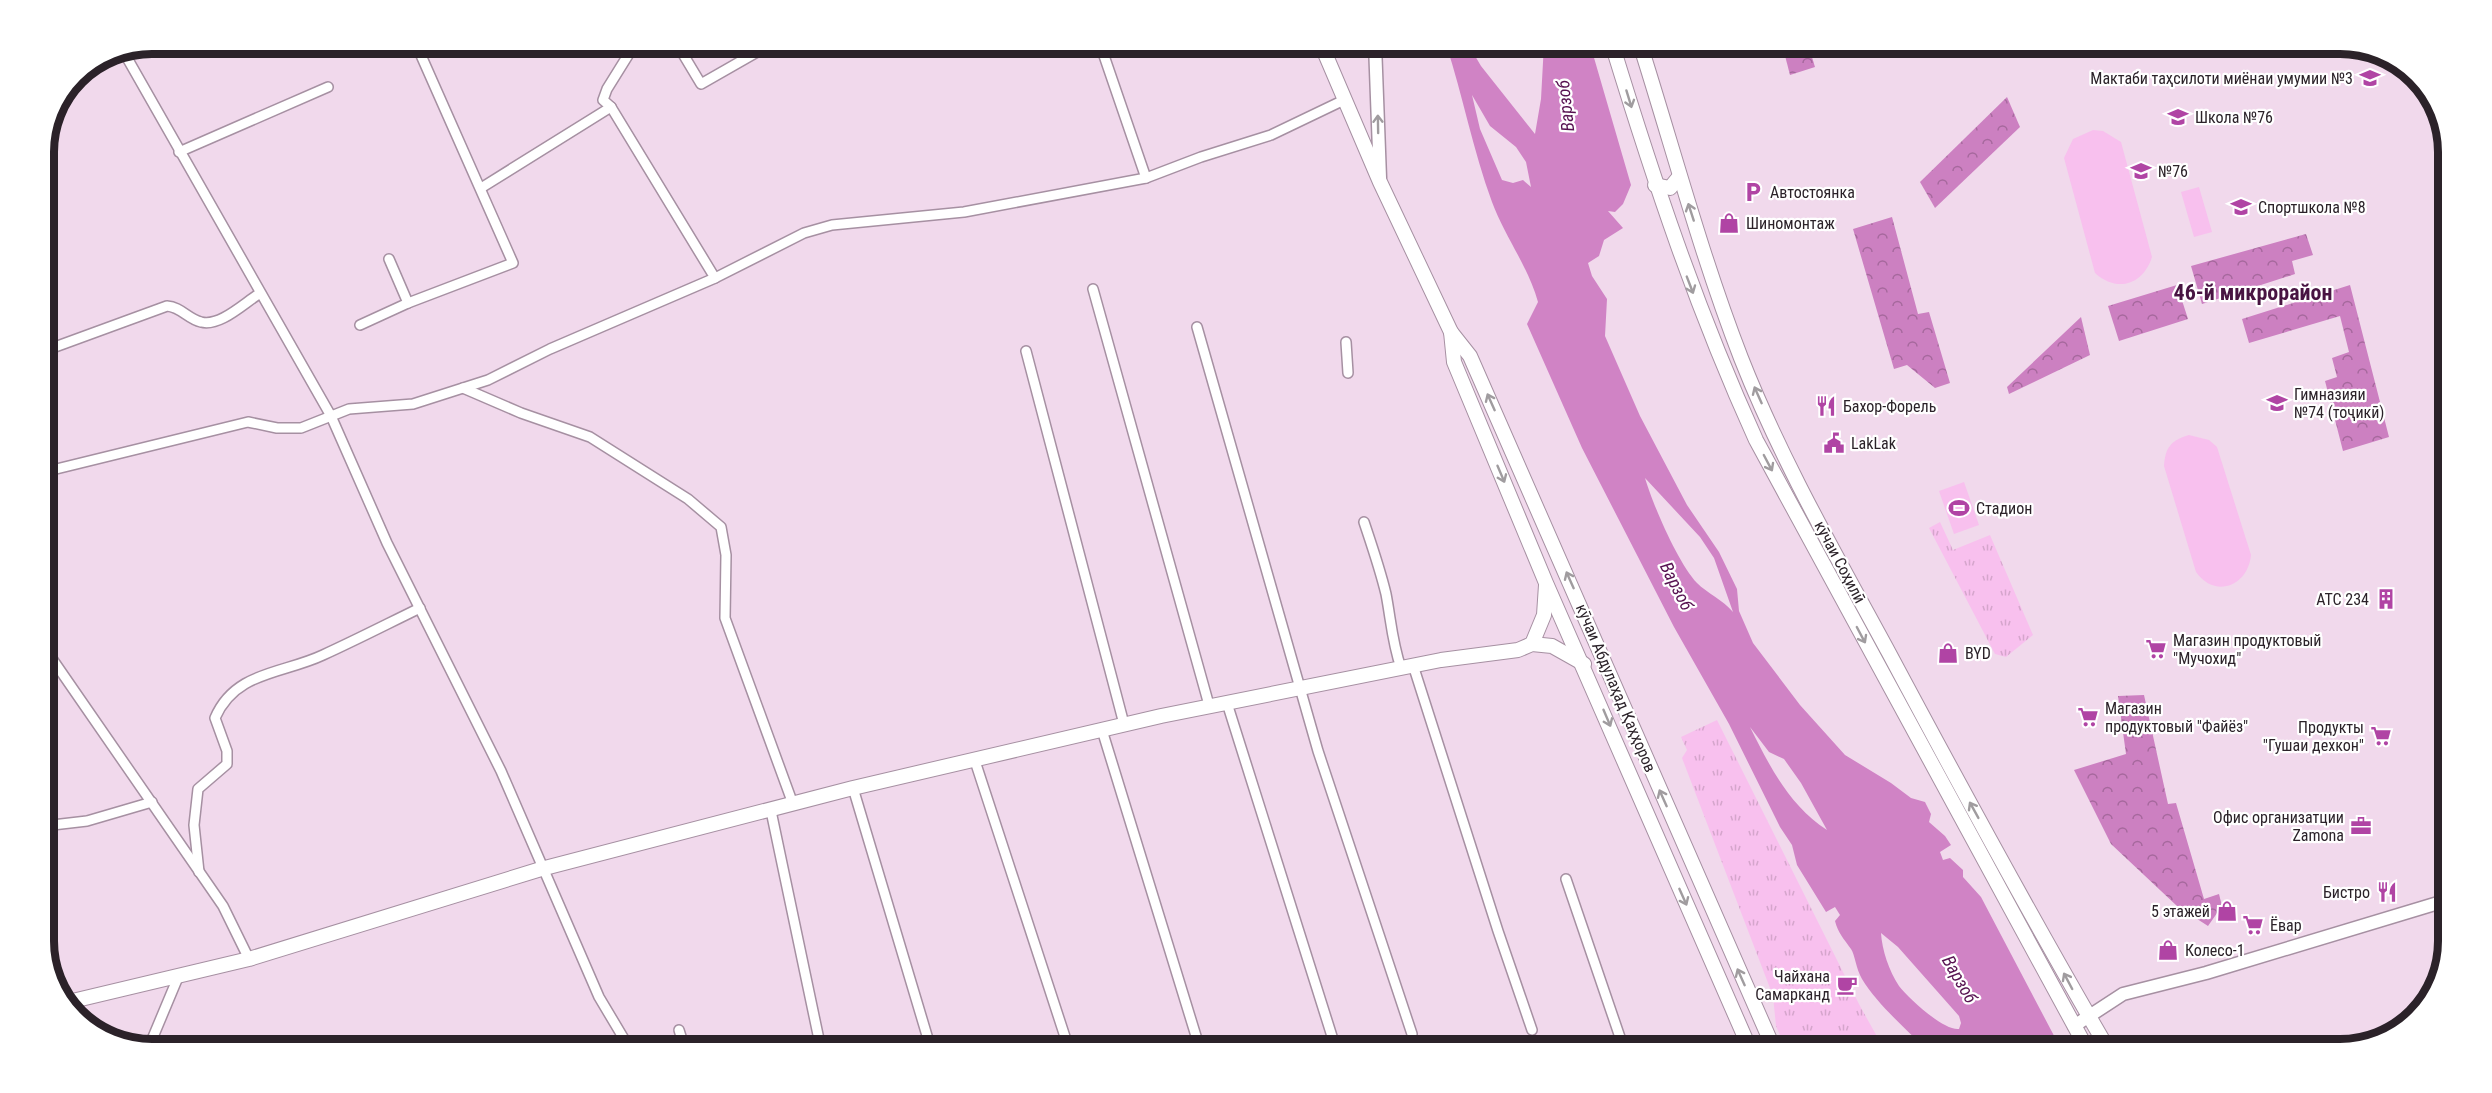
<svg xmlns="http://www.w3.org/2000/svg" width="2492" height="1093" viewBox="0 0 2492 1093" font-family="'Roboto Condensed',sans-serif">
	<defs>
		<pattern id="grass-tufts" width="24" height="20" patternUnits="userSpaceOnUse" patternTransform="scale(1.5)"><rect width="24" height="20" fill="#f8c0ee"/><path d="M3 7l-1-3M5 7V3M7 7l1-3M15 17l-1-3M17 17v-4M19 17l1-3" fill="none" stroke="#d5a5cc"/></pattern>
		<pattern id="forest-crowns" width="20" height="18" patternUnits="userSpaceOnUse" patternTransform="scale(1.5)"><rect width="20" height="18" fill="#cc80c1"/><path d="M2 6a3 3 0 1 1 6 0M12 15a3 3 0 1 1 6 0" fill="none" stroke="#a6689d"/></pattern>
	</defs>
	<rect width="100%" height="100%" fill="#f1d9ec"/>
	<g fill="url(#grass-tufts)">
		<polygon points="1940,522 1953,550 1990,535 2033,635 2006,657 1995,654 1929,528"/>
		<polygon points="1717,720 1860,1006 1884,1049 1786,1049 1776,1026 1773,996 1682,758 1687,750 1681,737"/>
	</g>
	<g fill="url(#forest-crowns)">
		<polygon points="1782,44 1808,44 1815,67 1790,75"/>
		<polygon points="2007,97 2020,127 1935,208 1920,182"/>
		<polygon points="1892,217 1918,314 1929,312 1950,383 1935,388 1907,365 1894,369 1853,229"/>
		<polygon points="2306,234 2313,255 2292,261 2295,274 2202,304 2191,266"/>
		<polygon points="2177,285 2188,319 2119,341 2108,306"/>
		<polygon points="2350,285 2389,437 2343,451 2325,381 2337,377 2332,358 2349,352 2340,316 2249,343 2242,319"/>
		<polygon points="2081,317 2090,355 2009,394 2007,387"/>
		<polygon points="2144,695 2168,804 2176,803 2204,899 2219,894 2222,906 2208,926 2177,906 2111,844 2074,770 2126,754 2118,696"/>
	</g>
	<g fill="#f8c0ee">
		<path d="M 2093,130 L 2103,131 L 2121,142 L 2152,257 C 2143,285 2117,293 2095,273 L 2064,158 L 2073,139 Z"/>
		<polygon points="2199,187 2212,232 2194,237 2181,192"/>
		<path d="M 2189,435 L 2209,440 L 2217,447 L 2251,555 C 2248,586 2215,599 2196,572 L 2164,466 C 2165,448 2171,440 2189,435 Z"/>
		<polygon points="1964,482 1979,525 1954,534 1939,491"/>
	</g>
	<path fill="#d083c5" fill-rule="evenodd" d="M 1446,44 L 1468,44 L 1481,66 L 1535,134 L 1541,99 L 1544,44 L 1590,44 L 1631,185 L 1623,204 L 1615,212 L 1608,211 L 1623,228 L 1604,240 L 1599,256 L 1588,263 L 1592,276 L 1607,299 L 1605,336 L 1640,416 L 1687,505 L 1719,552 L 1737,589 L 1739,611 L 1753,643 L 1800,705 L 1845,755 L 1891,783 L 1911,798 L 1925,802 L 1931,814 L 1929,822 L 1945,836 L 1951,845 L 1940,852 L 1943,860 L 1950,858 L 1963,870 L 1963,877 L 1981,897 L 2061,1049 L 1926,1049 C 1905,1028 1878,1005 1862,979 C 1856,969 1855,955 1851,949 C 1844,939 1838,933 1835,921 L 1840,915 L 1835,907 L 1826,912 L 1797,865 L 1792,845 L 1780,827 L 1729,724 L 1674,627 L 1582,448 L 1527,324 L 1538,302 C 1528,266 1505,237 1492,202 C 1473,151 1463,96 1446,44 ZM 1472,95 L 1490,126 L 1516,147 L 1526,162 L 1531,187 L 1523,180 L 1513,183 L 1502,180 L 1480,129 ZM 1645,478 L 1700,537 L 1714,558 L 1733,612 C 1723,600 1707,593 1697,583 C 1678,563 1653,505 1645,478 ZM 1750,727 L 1769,752 L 1784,759 L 1801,783 L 1827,830 C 1789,805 1770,767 1750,727 ZM 1881,933 L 1898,947 L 1959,1016 L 1961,1023 L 1959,1029 C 1944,1031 1908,998 1899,986 C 1889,971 1882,950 1881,933 Z"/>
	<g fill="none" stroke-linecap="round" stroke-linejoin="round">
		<g stroke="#a690a2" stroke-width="12">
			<g id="minor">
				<polyline points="474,44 480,48"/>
				<polyline points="677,44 701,84 771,44"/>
				<polyline points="1100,44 1146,178"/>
				<polyline points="418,47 439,44"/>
				<polyline points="122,49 331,416 387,543 501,771 599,997 630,1049"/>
				<polyline points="179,152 328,87"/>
				<polyline points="481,188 611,107"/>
				<polyline points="389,259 408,303"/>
				<polyline points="715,278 804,233 832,225 964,212 1146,178 1201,157 1271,135 1344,100"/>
				<polyline points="1093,289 1209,705"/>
				<polyline points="360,325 408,303 513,263 416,44"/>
				<polyline points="1197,327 1318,751 1412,1034"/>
				<polyline points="1346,342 1348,373"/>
				<path d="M 44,351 L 167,306 C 181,307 188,319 201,322 C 220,327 244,303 259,294"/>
				<polyline points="1026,351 1124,724"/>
				<polyline points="463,388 521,413 590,437 688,499 721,527 726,555 725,618 793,804"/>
				<polyline points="44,472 248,422 277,428 301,428 349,409 413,404 488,380 550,349 715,278 611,107 603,100 607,89 635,44"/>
				<path d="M 1364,522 C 1372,546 1380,569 1386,594 C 1391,620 1392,642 1401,668"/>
				<polyline points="44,647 223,906 249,959"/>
				<polyline points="1413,665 1498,931 1532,1030"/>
				<polyline points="1227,703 1336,1049"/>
				<polyline points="1102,730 1200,1049"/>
				<polyline points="975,761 1069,1049"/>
				<polyline points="853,788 931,1049"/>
				<polyline points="771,811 821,1049"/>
				<polyline points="44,826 87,821 152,802"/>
				<path d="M 199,872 L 194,825 L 198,789 L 227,764 L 227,751 L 215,718 C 235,671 283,674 323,655 C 356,640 387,624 420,608"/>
				<polyline points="1566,879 1624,1049"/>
				<polyline points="679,1030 685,1049"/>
				<polyline points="148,1049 179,975"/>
			</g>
		</g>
		<g stroke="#a690a2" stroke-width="15">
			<g id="tertiary">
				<polyline points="1375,44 1380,178"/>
				<polyline points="2074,1026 2123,994 2206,973 2448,900"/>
			</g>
		</g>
		<g stroke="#a690a2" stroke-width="16">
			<g id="secondary">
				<polyline points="1321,44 1380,182 1451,332 1470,356 1774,1049"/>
				<path d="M 1612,44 C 1654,181 1696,308 1756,440 L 2087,1049"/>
				<path d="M 1640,44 C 1673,148 1701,255 1741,358 C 1781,460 1837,557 1889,653 C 1960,786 2032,919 2108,1049"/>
				<polyline points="1655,185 1670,188 1679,177"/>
				<polyline points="1451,332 1454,362 1546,583 1750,1049"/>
				<polyline points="1532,644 1544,615 1546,585"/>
				<polyline points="64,1003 249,959 541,869 853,788 1161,716 1441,660 1518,650 1532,644 1552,646 1584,664"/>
			</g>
		</g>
		<use href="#minor" stroke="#fff" stroke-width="9"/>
		<use href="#tertiary" stroke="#fff" stroke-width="12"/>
		<use href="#secondary" stroke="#fff" stroke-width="14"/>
	</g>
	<defs><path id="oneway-shaft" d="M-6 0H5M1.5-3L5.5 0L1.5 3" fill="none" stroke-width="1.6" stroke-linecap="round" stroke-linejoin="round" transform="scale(1.5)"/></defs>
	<g stroke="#a09c9f">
		<use href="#oneway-shaft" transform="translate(1629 99) rotate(73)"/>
		<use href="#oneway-shaft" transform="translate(1378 124) rotate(-91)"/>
		<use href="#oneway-shaft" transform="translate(1691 212) rotate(-108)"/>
		<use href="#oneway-shaft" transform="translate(1690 285) rotate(69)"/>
		<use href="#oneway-shaft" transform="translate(1758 395) rotate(-114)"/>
		<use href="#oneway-shaft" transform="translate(1491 402) rotate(-114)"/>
		<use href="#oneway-shaft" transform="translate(1768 463) rotate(62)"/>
		<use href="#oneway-shaft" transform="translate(1501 474) rotate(67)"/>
		<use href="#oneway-shaft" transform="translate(1570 580) rotate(-114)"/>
		<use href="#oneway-shaft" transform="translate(1861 635) rotate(62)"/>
		<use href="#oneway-shaft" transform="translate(1607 718) rotate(67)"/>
		<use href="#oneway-shaft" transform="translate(1663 798) rotate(-114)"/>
		<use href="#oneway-shaft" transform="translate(1974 810) rotate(-119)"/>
		<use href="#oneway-shaft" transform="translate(1683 897) rotate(66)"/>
		<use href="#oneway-shaft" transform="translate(1741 977) rotate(-114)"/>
		<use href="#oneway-shaft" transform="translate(2068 981) rotate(-118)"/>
	</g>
	<defs>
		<g id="school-bare" transform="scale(1.62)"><path d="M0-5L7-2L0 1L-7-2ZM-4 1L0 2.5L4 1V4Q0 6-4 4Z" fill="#b044a4" stroke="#fff" stroke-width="2.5" paint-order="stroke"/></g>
		<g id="parking-bare" transform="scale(1.62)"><path d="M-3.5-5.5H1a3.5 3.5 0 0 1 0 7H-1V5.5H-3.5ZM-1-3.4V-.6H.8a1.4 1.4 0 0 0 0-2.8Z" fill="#b044a4" stroke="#fff" stroke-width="2.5" paint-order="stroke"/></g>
		<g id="shop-bare" transform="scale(1.62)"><path d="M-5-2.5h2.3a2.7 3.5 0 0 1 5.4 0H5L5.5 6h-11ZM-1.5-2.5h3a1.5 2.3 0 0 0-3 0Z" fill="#b044a4" stroke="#fff" stroke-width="2.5" paint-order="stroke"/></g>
		<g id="restaurant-bare" transform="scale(1.62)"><path d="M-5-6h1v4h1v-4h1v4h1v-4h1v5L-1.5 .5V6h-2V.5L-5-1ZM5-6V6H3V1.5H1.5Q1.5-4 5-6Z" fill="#b044a4" stroke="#fff" stroke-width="2.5" paint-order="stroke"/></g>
		<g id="civic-bare" transform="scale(1.62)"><path d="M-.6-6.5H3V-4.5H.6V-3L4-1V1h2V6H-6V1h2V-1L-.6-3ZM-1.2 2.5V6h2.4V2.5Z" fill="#b044a4" stroke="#fff" stroke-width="2.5" paint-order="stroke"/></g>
		<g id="stadium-bare" transform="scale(1.62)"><path d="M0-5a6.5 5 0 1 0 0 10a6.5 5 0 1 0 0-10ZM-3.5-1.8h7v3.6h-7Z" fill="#b044a4" stroke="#fff" stroke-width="2.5" paint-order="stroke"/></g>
		<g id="building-bare" transform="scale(1.62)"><path d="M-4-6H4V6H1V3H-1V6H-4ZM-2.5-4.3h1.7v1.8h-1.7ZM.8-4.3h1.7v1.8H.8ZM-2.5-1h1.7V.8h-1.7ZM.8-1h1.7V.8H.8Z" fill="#b044a4" stroke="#fff" stroke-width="2.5" paint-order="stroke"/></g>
		<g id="supermarket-bare" transform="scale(1.62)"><path d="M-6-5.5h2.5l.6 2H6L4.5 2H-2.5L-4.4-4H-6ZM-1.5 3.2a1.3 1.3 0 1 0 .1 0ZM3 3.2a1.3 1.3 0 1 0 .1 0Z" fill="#b044a4" stroke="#fff" stroke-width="2.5" paint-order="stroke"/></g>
		<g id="office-bare" transform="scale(1.62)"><path d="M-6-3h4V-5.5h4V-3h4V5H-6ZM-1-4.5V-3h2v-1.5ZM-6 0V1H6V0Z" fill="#b044a4" stroke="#fff" stroke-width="2.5" paint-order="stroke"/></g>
		<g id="cafe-bare" transform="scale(1.62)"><path d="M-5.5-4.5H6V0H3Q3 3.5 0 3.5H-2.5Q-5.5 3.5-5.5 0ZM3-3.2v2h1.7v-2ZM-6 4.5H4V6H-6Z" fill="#b044a4" stroke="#fff" stroke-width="2.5" paint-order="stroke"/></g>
	</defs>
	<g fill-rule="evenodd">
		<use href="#school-bare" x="2370" y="78"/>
		<use href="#school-bare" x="2178" y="117"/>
		<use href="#school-bare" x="2141" y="171"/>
		<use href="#parking-bare" x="1753" y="192"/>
		<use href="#school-bare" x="2241" y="207"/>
		<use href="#shop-bare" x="1729" y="223"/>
		<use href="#school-bare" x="2277" y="403"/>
		<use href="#restaurant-bare" x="1826" y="406"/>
		<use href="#civic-bare" x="1834" y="443"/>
		<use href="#stadium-bare" x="1959" y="508"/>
		<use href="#building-bare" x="2386" y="599"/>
		<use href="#supermarket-bare" x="2156" y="649"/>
		<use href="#shop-bare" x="1948" y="653"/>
		<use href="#supermarket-bare" x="2088" y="717"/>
		<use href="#supermarket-bare" x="2381" y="736"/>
		<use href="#office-bare" x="2361" y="826"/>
		<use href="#restaurant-bare" x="2387" y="892"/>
		<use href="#shop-bare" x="2227" y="911"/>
		<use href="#supermarket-bare" x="2253" y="925"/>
		<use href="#shop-bare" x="2168" y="950"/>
		<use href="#cafe-bare" x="1847" y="985"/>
	</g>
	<g text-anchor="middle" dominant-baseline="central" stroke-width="4.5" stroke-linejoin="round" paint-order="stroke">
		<g font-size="16" fill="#2b2229" stroke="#fff" text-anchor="start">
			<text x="2353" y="78" text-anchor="end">Мактаби таҳсилоти миёнаи умумии №3</text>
			<text x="2195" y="117">Школа №76</text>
			<text x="2158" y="171">№76</text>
			<text x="1770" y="192">Автостоянка</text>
			<text x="2258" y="207">Спортшкола №8</text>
			<text x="1746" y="223">Шиномонтаж</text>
			<text x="2294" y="394">Гимназияи<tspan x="2294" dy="18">№74 (тоҷикӣ)</tspan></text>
			<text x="1843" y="406">Бахор-Форель</text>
			<text x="1851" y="443">LakLak</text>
			<text x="1976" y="508">Стадион</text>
			<text x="2369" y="599" text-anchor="end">АТС 234</text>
			<text x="2173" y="640">Магазин продуктовый<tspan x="2173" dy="18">"Мучохид"</tspan></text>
			<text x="1965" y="653">BYD</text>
			<text x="2105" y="708">Магазин<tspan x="2105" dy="18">продуктовый "Файёз"</tspan></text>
			<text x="2364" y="727" text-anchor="end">Продукты<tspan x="2364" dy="18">"Гушаи дехкон"</tspan></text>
			<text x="2344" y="817" text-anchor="end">Офис организатции<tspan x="2344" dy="18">Zamona</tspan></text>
			<text x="2370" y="892" text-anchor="end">Бистро</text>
			<text x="2210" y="911" text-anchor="end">5 этажей</text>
			<text x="2270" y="925">Ёвар</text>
			<text x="2185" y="950">Колесо-1</text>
			<text x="1830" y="976" text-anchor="end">Чайхана<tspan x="1830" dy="18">Самарканд</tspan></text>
		</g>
		<g font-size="16" fill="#2b2229" stroke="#fff">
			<text transform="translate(1840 562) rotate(62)">кӯчаи Соҳилӣ</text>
			<text transform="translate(1616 688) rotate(67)">кӯчаи Абдулаҳад Қаҳҳоров</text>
		</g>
		<g font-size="18" font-style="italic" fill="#571251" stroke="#fff">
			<text transform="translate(1565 106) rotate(-96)">Варзоб</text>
			<text transform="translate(1677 586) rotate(63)">Варзоб</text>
			<text transform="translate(1960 979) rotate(60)">Варзоб</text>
		</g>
		<g font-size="22" font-weight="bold" fill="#481442" stroke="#fff">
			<text x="2253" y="292">46-й микрорайон</text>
		</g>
	</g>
	<path d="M0 0H2492V1093H0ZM152 54H2340A98 98 0 0 1 2438 152V941A98 98 0 0 1 2340 1039H152A98 98 0 0 1 54 941V152A98 98 0 0 1 152 54Z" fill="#fff" fill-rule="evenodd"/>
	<path fill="none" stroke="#2b2229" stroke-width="8" d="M152 54H2340A98 98 0 0 1 2438 152V941A98 98 0 0 1 2340 1039H152A98 98 0 0 1 54 941V152A98 98 0 0 1 152 54Z"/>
</svg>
